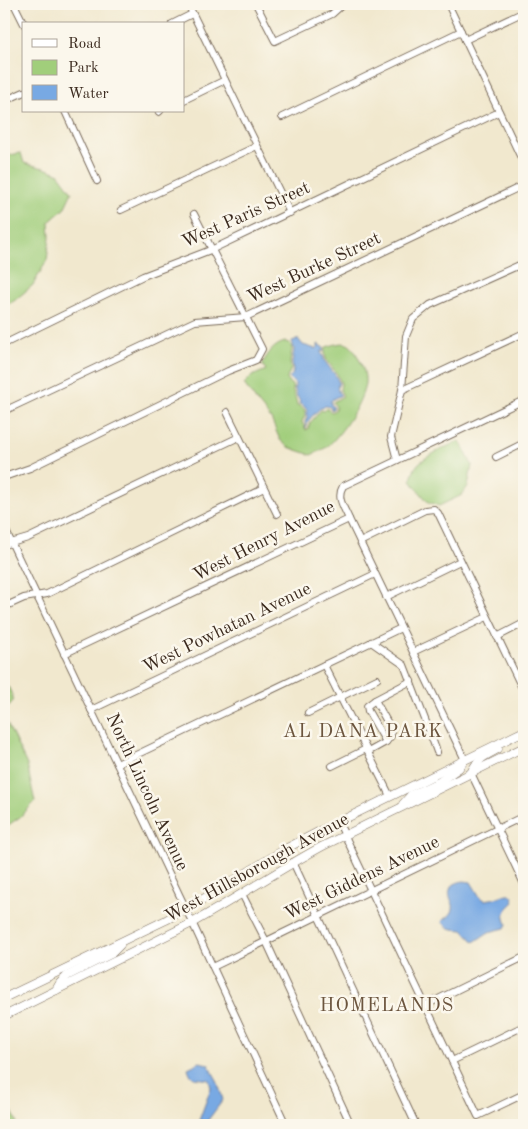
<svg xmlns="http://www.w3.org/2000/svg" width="528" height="1129" viewBox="0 0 528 1129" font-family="'Old Standard TT',serif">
	<rect width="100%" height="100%" fill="#fbf7ec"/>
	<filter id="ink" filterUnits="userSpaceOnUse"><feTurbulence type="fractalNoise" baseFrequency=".02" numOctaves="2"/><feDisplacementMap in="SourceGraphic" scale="10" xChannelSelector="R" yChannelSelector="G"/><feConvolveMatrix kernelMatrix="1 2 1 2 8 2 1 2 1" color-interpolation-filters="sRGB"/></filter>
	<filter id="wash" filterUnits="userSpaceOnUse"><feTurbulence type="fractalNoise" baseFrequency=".0096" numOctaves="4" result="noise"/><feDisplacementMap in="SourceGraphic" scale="20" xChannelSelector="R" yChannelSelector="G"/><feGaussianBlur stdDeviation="1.12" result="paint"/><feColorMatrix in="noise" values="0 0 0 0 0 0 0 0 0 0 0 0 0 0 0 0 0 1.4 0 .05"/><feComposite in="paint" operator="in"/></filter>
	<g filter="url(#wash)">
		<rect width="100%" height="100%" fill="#f1e8ce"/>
		<g fill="#a1ce7b" stroke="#6e7c4c">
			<polygon points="21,153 24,163 44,168 58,173 72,192 64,209 49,222 50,237 47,260 33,285 14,301 4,306 4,156"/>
			<path d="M 285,342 L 290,343 L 292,349 L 290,362 L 291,369 L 287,378 L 288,382 L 292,385 C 292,392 297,399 297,405 L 300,406 L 305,410 L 305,416 L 302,422 L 306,430 L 308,429 L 310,423 L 321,410 L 324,411 L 326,409 L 328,409 L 331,412 L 335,410 L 336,407 L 333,402 L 343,396 L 340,390 L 341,383 L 337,374 L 326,359 L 325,354 L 326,347 C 343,342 349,339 358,357 C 362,365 366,374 365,383 C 363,402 342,433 328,446 C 323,450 316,452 311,455 L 288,447 L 280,440 L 271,419 L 257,402 L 244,384 L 252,376 L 266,370 L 262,364 C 268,354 273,345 285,342 Z"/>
			<path d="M 460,441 L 472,465 L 468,486 L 462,495 L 439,506 L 428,502 L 414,485 L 411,479 C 413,474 414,468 418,464 C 426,456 449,445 460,441 Z"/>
			<polygon points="4,684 9,688 14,700 4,711"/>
			<polygon points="4,717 27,765 35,802 20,817 4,828"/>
			<polygon points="4,1094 16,1120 17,1125 4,1125"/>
		</g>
		<g fill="#78a9e3" stroke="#5a6a80">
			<path d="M 298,339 L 303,345 L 316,349 L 318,347 L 318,344 L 324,348 L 324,352 L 322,351 L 321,353 L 323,355 L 323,357 L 324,357 L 324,360 L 336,376 L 339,383 C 336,388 338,392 341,395 L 333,399 L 331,401 L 331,404 L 334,408 L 331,410 L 330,407 L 325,406 L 323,408 L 321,408 C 315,413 307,420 306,428 L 305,422 L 307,417 L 307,410 L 301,403 L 299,404 L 300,400 C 296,397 294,389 295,384 L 289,378 L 292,375 L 293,370 L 292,363 L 294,349 L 292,341 Z"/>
			<path d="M 464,881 L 471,882 L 480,897 L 485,900 C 489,899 494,899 498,897 C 507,894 512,890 514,902 C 505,911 502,912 507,924 L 505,928 L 489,932 L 474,942 L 463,930 C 453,929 448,930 442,921 C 446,918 452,915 453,909 C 454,904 451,901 450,897 C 447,887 455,882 464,881 Z"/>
			<path d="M 200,1062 L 208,1064 L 217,1080 L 223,1100 L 208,1120 L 211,1125 L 199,1125 L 198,1123 L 211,1088 L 209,1080 C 196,1077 192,1082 188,1068 Z"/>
		</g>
	</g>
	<g filter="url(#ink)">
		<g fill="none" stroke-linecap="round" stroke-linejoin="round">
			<g stroke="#7b6c5c" stroke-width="8">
				<g id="minor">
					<polyline points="14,4 24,24"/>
					<polyline points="188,4 290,213"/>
					<polyline points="256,4 275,41 332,14 343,4"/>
					<polyline points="448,4 524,164"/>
					<polyline points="172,24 192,14"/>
					<polyline points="465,40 524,12"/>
					<polyline points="184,100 225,80"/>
					<polyline points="4,101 24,92"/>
					<polyline points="65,111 97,181"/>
					<polyline points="159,112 160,111"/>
					<polyline points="282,117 461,31"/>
					<polyline points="121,210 257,146"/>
					<polyline points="4,344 143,276 213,249 499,112"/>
					<polyline points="402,390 524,333"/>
					<polyline points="4,411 195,321 246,317 524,185"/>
					<polyline points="227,412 277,514"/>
					<polyline points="496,457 524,443"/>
					<polyline points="397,460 391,437 402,390 406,336 413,319 430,305 524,263"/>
					<polyline points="4,477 30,468 228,371 256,360 262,349 194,214"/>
					<polyline points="4,527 186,909 286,1125"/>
					<polyline points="360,542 425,510 434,509 438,513 524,692"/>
					<polyline points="4,545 28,538 239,437"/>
					<polyline points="386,597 460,561"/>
					<polyline points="4,607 24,598 47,594 264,488"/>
					<polyline points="497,637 524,623"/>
					<polyline points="371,642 404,665 426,722 437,752"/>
					<polyline points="413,652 487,617"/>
					<polyline points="64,654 349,519"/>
					<polyline points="324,665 390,796"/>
					<polyline points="91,710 375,574"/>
					<polyline points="308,713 377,679"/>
					<polyline points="386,742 368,711 367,706 375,700 411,681"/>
					<polyline points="368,752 386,742 391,736 390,727 375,700"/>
					<path d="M 465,760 L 349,519 C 344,507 336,498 343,486 L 524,400"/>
					<polyline points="117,764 401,628"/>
					<polyline points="332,766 366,749"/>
					<polyline points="471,773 524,884"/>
					<polyline points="338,821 478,1116 524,1094"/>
					<polyline points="293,862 416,1125"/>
					<polyline points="242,894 266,941 351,1125"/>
					<polyline points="213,967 524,816"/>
					<polyline points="426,1005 524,957"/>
					<polyline points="452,1061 524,1026"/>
				</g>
			</g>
			<g stroke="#7b6c5c" stroke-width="9">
				<g id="major">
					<path d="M 471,773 C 477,759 485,756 498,749"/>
					<polyline points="403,804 411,795 439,782 459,768 464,761"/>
					<polyline points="56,990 60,983 67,976 111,954 120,945"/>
					<polyline points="4,998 166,920 210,895 287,848 316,833 524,731"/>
					<path d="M 4,1016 L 192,923 C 235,899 277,871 321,847 L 524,747"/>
				</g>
			</g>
			<use href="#minor" stroke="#fff" stroke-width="6"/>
			<use href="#major" stroke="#fff" stroke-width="8"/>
		</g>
	</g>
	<g text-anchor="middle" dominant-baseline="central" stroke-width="5" stroke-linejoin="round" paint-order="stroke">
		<g font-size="18" fill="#3b2a1e" stroke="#fbf7ec">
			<text transform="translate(246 215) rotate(-24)">West Paris Street</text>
			<text transform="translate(314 268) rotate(-25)">West Burke Street</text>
			<text transform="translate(264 541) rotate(-27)">West Henry Avenue</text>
			<text transform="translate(227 628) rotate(-26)">West Powhatan Avenue</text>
			<text transform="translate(147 792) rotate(65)">North Lincoln Avenue</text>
			<text transform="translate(257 868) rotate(-29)">West Hillsborough Avenue</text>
			<text transform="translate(362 878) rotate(-26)">West Giddens Avenue</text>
		</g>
		<g font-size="19" letter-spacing="1" fill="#6c553e" stroke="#fbf7ec">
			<text x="363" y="732">AL DANA PARK</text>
			<text x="387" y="1006">HOMELANDS</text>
		</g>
	</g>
	<rect width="528" height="1129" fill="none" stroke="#fbf7ec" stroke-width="20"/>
	<rect x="22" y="22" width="162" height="90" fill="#fbf7ec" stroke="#aea59a"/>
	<rect x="32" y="39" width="25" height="8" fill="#ffffff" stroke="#aea59a"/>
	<text x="68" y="48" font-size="15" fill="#3b2a1e">Road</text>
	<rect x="32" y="60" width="25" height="15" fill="#a1ce7b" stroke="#aea59a"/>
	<text x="68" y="72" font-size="15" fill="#3b2a1e">Park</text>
	<rect x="32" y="85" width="25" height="15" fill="#78a9e3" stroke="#aea59a"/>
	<text x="68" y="98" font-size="15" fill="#3b2a1e">Water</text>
</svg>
